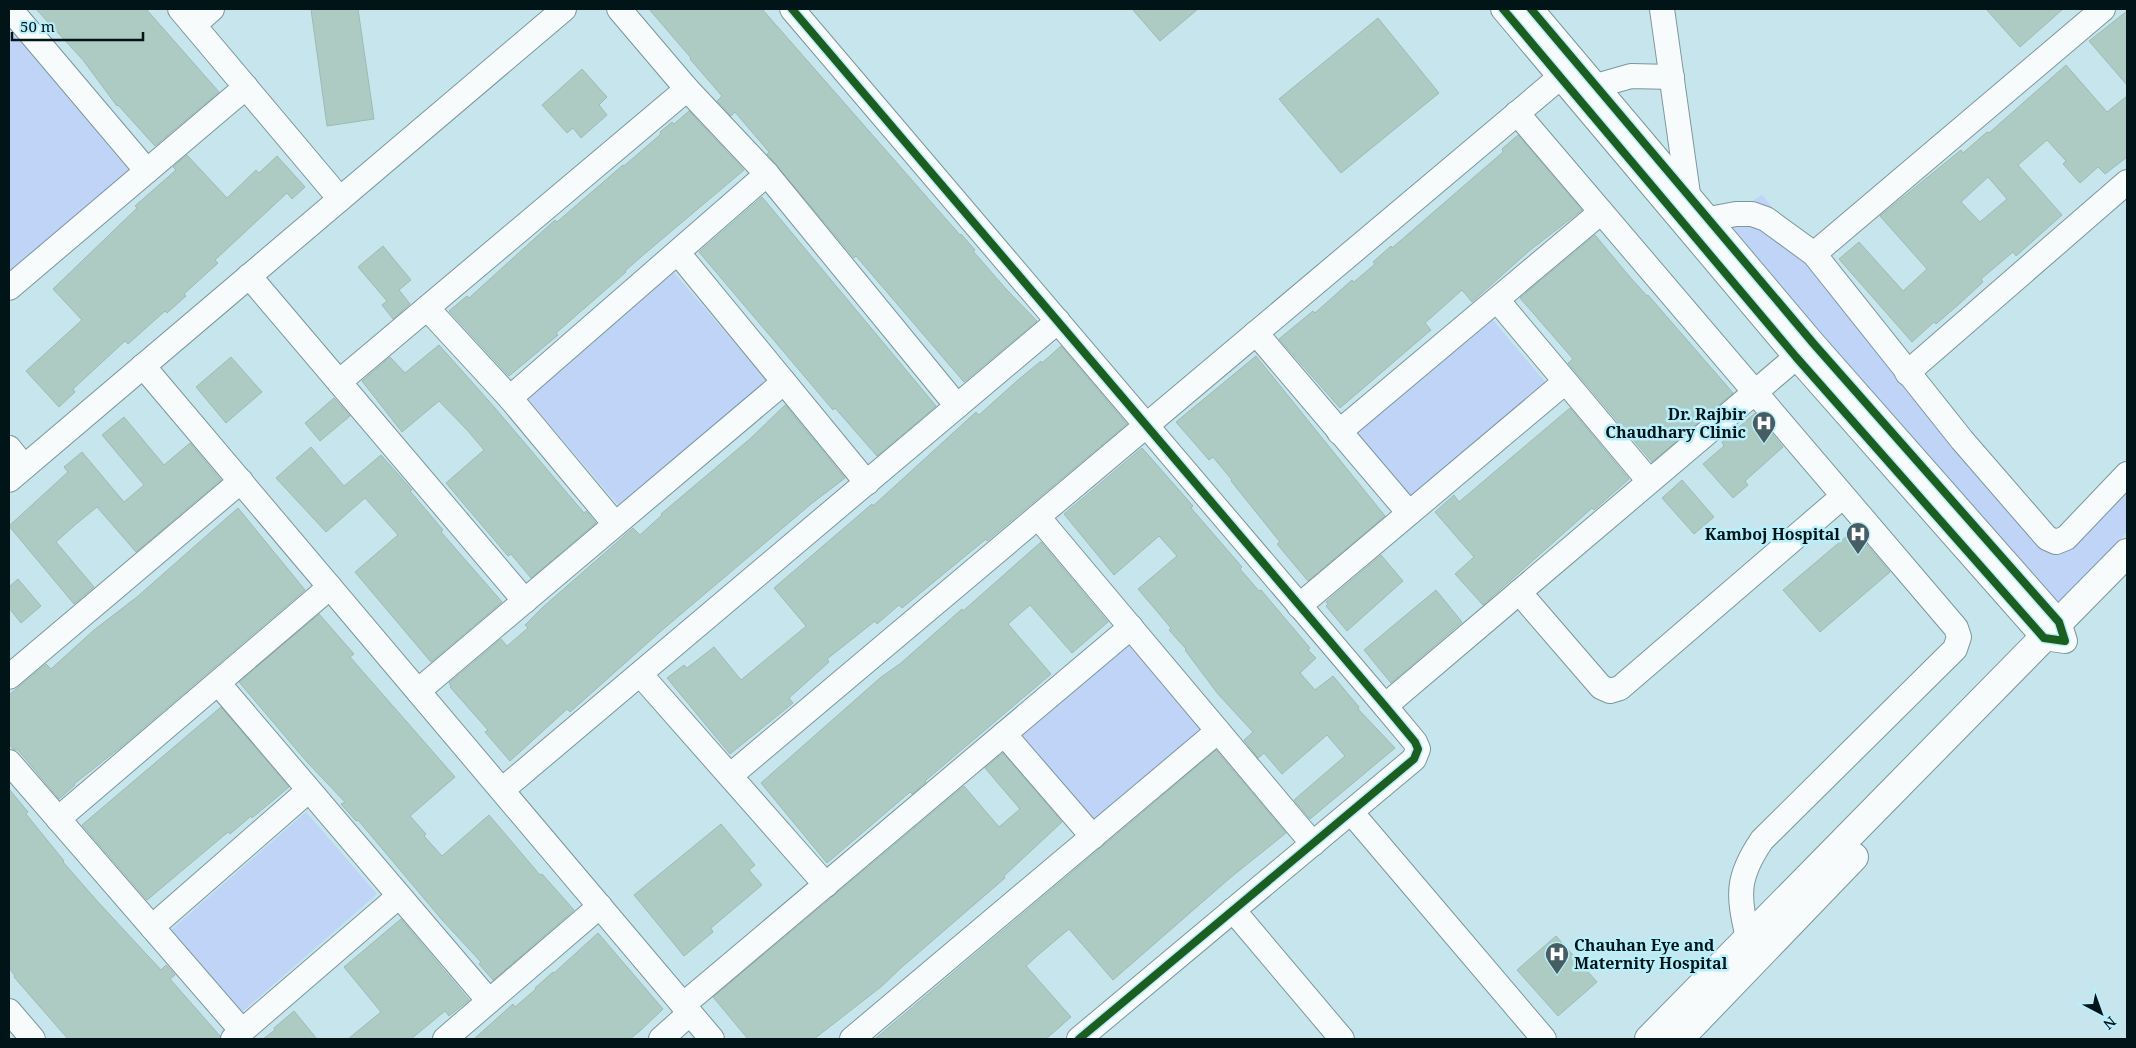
<svg xmlns="http://www.w3.org/2000/svg" width="2136" height="1048" viewBox="0 0 2136 1048" font-family="'Noto Serif',serif">
	<rect width="100%" height="100%" fill="#c7e5ec"/>
	<g fill="#bfd4f6">
		<polygon points="9,28 130,172 9,274"/>
		<polygon points="1762,195 2054,555 2127,481 2127,532 2052,611 1725,218"/>
		<polygon points="672,270 767,381 620,507 525,396"/>
		<polygon points="1492,319 1546,383 1409,499 1355,435"/>
		<polygon points="1128,643 1202,729 1094,822 1020,736"/>
		<polygon points="306,812 377,894 242,1012 171,930"/>
	</g>
	<g fill="#aecbc3" stroke="#9fbab4" fill-rule="evenodd">
		<polygon points="36,9 146,9 219,92 155,146 118,105 117,106 83,60"/>
		<polygon points="311,9 358,9 374,119 327,126"/>
		<polygon points="649,9 762,9 960,235 961,234 975,250 973,251 1006,289 1037,321 964,382 856,256 854,258 767,154 769,152 735,112 731,116 717,101 722,96 690,59 691,58"/>
		<polygon points="1132,9 1198,9 1160,41"/>
		<polygon points="1986,9 2063,9 2020,47"/>
		<polygon points="2127,11 2127,85 2089,41"/>
		<polygon points="1378,18 1439,93 1341,173 1279,99"/>
		<path d="M 2066,65 L 2107,112 L 2127,96 L 2127,157 L 2105,174 L 2098,167 L 2080,183 L 2063,164 L 2066,161 L 2047,140 L 2018,165 L 2062,215 L 2016,256 L 2013,252 L 1981,279 L 1983,282 L 1958,305 L 1936,324 L 1934,322 L 1912,342 L 1839,259 L 1859,242 L 1903,291 L 1927,269 L 1880,216 L 1961,150 L 1963,153 L 1987,132 L 1989,133 ZM 1988,177 L 2007,199 L 1980,222 L 1961,202 Z"/>
		<polygon points="582,69 607,97 599,105 607,115 581,138 573,128 567,133 542,105"/>
		<polygon points="689,111 744,170 642,256 625,271 626,272 556,333 558,335 509,376 449,311 467,296 469,298 555,220 557,222 623,165 624,166 661,134 660,132 672,122 674,124"/>
		<polygon points="1518,135 1582,210 1529,251 1472,302 1462,290 1425,323 1431,330 1340,408 1279,339 1313,311 1315,313 1352,280 1354,282 1375,264 1373,262 1391,246 1392,248 1503,152 1502,149"/>
		<polygon points="187,155 227,198 256,170 259,173 277,156 305,187 292,199 287,193 215,260 218,263 184,294 186,296 167,313 165,311 128,344 125,341 73,389 75,392 59,407 26,371 82,320 53,289 137,208 135,206 176,170 173,167"/>
		<polygon points="762,197 936,406 877,456 835,408 833,410 699,252"/>
		<polygon points="1595,235 1629,276 1647,296 1648,295 1733,393 1652,462 1568,363 1573,359 1520,298"/>
		<polygon points="383,246 411,280 399,290 410,304 393,319 382,305 387,301 358,267"/>
		<polygon points="439,345 495,408 584,513 586,511 596,523 531,578 511,554 508,556 446,483 484,450 468,431 439,401 402,432 362,381 390,357 405,373"/>
		<polygon points="1061,346 1127,424 987,541 986,539 902,608 899,605 877,624 875,621 827,659 829,662 789,698 793,703 730,754 667,678 684,665 687,668 714,647 741,680 804,628 806,626 774,588 872,504 873,506 976,412 979,415 1018,380 1041,361 1042,363"/>
		<polygon points="1256,356 1385,516 1308,581 1277,544 1280,542 1231,481 1232,480 1213,457 1209,460 1176,422"/>
		<polygon points="231,357 262,392 226,423 196,387"/>
		<polygon points="334,398 350,416 320,441 305,423"/>
		<polygon points="785,405 845,478 811,504 661,631 570,712 567,709 510,761 485,732 488,730 450,687 451,686 449,683 501,639 507,646 528,628 525,625 542,608 615,544 633,528 640,535 662,515 661,514 751,438"/>
		<polygon points="1570,408 1629,479 1594,510 1592,508 1483,605 1455,574 1474,557 1435,512 1454,495 1459,502"/>
		<polygon points="1755,413 1783,447 1745,481 1748,485 1733,498 1703,464 1724,446 1722,442"/>
		<polygon points="124,417 164,465 190,443 221,480 136,552 97,507 75,525 56,542 94,587 74,604 9,526 68,472 64,467 82,452 124,502 144,485 102,435"/>
		<polygon points="311,447 344,486 381,455 412,490 410,491 443,530 441,532 502,602 431,662 355,572 398,535 365,498 326,532 276,478"/>
		<polygon points="1142,448 1193,506 1191,508 1242,567 1240,569 1259,591 1261,590 1310,648 1308,650 1316,658 1300,673 1315,690 1333,676 1359,707 1358,709 1395,748 1310,819 1294,800 1345,756 1327,735 1282,774 1264,753 1258,758 1244,740 1253,732 1218,694 1185,650 1186,649 1169,630 1171,628 1138,589 1177,556 1159,536 1114,575 1064,514"/>
		<polygon points="1682,480 1714,517 1694,534 1662,498"/>
		<polygon points="238,508 305,590 121,747 74,784 75,785 59,799 18,750 13,749 9,744 9,695 46,664 51,669 94,630 137,597"/>
		<polygon points="1854,530 1890,572 1820,632 1783,590"/>
		<polygon points="1041,542 1108,622 1072,653 1030,605 1008,624 1051,674 925,781 926,782 912,794 910,792 827,863 761,783 880,678 901,663 962,609 963,611"/>
		<polygon points="1381,555 1403,581 1347,631 1326,606 1328,604 1326,602"/>
		<polygon points="18,579 41,606 21,623 9,608 9,587"/>
		<polygon points="1436,590 1462,622 1391,683 1364,650"/>
		<polygon points="319,614 354,654 350,657 455,777 410,816 426,834 424,836 442,856 489,815 540,875 542,874 574,910 493,980 479,964 481,962 443,921 358,820 356,821 341,804 345,802 307,762 239,682"/>
		<polygon points="221,707 289,787 252,818 251,816 230,834 228,832 147,900 82,825"/>
		<polygon points="1216,750 1286,833 1230,878 1113,980 1069,929 1038,955 1026,966 1071,1017 1046,1039 875,1039"/>
		<polygon points="1003,753 1062,822 1004,876 1005,878 902,967 882,986 814,1039 748,1039 713,997 964,786 999,827 1020,809 985,768"/>
		<polygon points="9,789 28,812 26,814 64,861 63,862 98,902 161,970 166,965 175,975 170,979 220,1036 220,1039 68,1039 14,977 15,976 9,968"/>
		<polygon points="721,824 755,865 749,870 762,885 711,928 713,932 684,956 634,895"/>
		<polygon points="401,919 469,1000 449,1016 445,1011 411,1039 348,1039 381,1012 344,967"/>
		<polygon points="598,933 663,1009 641,1030 630,1039 474,1039 513,1004 515,1007 536,989 535,988 553,972 554,973"/>
		<polygon points="1556,936 1597,982 1558,1016 1517,970"/>
		<polygon points="294,1011 317,1039 263,1039 275,1030 274,1028"/>
	</g>
	<g fill="none" stroke-linecap="round" stroke-linejoin="round">
		<g stroke="#7a979d" stroke-width="26">
			<g id="minor">
				<polyline points="10,9 147,171"/>
				<polyline points="180,9 340,199"/>
				<polyline points="619,9 687,89 767,174 957,406"/>
				<polyline points="792,9 1385,706 1415,742 1418,749 1414,759 1079,1039"/>
				<polyline points="1503,9 1796,357 2044,638 2065,641 2059,622 1813,343 1531,9"/>
				<polyline points="1662,9 1688,194"/>
				<polyline points="194,25 212,9"/>
				<polyline points="1596,86 1631,76 1672,77"/>
				<path d="M 1517,113 L 1956,628 L 1959,637 L 1955,649 L 1762,840 C 1736,878 1738,895 1748,938"/>
				<polyline points="1709,219 1736,214 1752,214 1766,219 1814,254 1962,440 2047,538 2056,542 2066,538 2127,474"/>
				<polyline points="678,253 867,483"/>
				<polyline points="1814,254 2103,9"/>
				<polyline points="249,276 525,601"/>
				<polyline points="9,288 246,87"/>
				<polyline points="1497,300 1649,481"/>
				<polyline points="427,308 510,398 615,524"/>
				<polyline points="1256,333 1409,513"/>
				<polyline points="143,366 712,1039"/>
				<polyline points="1907,373 2127,182"/>
				<polyline points="339,382 687,89"/>
				<polyline points="510,398 767,174"/>
				<polyline points="1339,432 1601,212"/>
				<polyline points="9,448 24,467"/>
				<polyline points="9,480 564,9"/>
				<polyline points="1038,517 1313,844"/>
				<polyline points="1519,592 1601,687 1610,691 1620,688 1842,497"/>
				<polyline points="1299,606 1565,382"/>
				<polyline points="640,674 826,885"/>
				<polyline points="9,677 241,481"/>
				<polyline points="218,683 489,1001"/>
				<polyline points="418,691 784,382"/>
				<polyline points="1385,706 1807,348"/>
				<polyline points="1004,734 1093,837"/>
				<polyline points="9,762 242,1031"/>
				<polyline points="731,775 1571,68"/>
				<polyline points="502,790 1058,321"/>
				<polyline points="1351,812 1544,1039"/>
				<polyline points="58,819 330,587"/>
				<polyline points="1233,910 1342,1039"/>
				<polyline points="152,927 309,790"/>
				<polyline points="683,1005 1131,627"/>
				<polyline points="9,1011 33,1039"/>
				<polyline points="233,1039 399,896"/>
				<polyline points="445,1039 600,906"/>
				<polyline points="661,1039 690,1013"/>
				<polyline points="852,1039 1218,731"/>
			</g>
		</g>
		<g stroke="#7a979d" stroke-width="30">
			<g id="major">
				<polyline points="1649,1039 2127,553"/>
				<polyline points="1679,1039 1854,857"/>
			</g>
		</g>
		<use href="#minor" stroke="#f7fbfc" stroke-width="24"/>
		<use href="#major" stroke="#f7fbfc" stroke-width="28"/>
		<g stroke="#b8effb" stroke-width="11">
			<g id="cycleway">
				<polyline points="792,9 1385,706 1415,742 1418,749 1414,759 1079,1039"/>
				<polyline points="1503,9 1796,357 2044,638 2065,641 2059,622 1813,343 1531,9"/>
			</g>
		</g>
		<use href="#cycleway" stroke="#1b5e20" stroke-width="8"/>
	</g>
	<defs>
		<g id="hospital-pin" transform="scale(1.25)"><path d="M0 17L-7.5 6A9.5 9.5 0 1 1 7.5 6Z" fill="#465e63" stroke="#b8effb"/><path d="M-5-5h3v3.5h4V-5h3V5h-3V1.5h-4V5h-3Z" fill="#fff"/></g>
	</defs>
	<g fill-rule="evenodd">
		<use href="#hospital-pin" x="1764" y="423"/>
		<use href="#hospital-pin" x="1858" y="534"/>
		<use href="#hospital-pin" x="1557" y="954"/>
	</g>
	<g text-anchor="middle" dominant-baseline="central" stroke-width="5" stroke-linejoin="round" paint-order="stroke">
		<g font-size="16" font-weight="bold" fill="#011519" stroke="#b8effb" text-anchor="end">
			<text x="1746" y="414">Dr. Rajbir<tspan x="1746" dy="18">Chaudhary Clinic</tspan></text>
			<text x="1840" y="534">Kamboj Hospital</text>
			<text x="1574" y="945" text-anchor="start">Chauhan Eye and<tspan x="1574" dy="18">Maternity Hospital</tspan></text>
		</g>
	</g>
	<rect width="2136" height="1048" fill="none" stroke="#011519" stroke-width="20"/>
	<g transform="translate(2101 1013) rotate(139)" stroke="#b8effb" stroke-width="4" paint-order="stroke">
	<path d="M0-4L9 19L0 12L-9 19Z" fill="#011519"/>
	<text y="-8" font-size="14" font-weight="bold" text-anchor="middle" fill="#011519">N</text>
	</g>
	<path d="M12 32v8h131v-8" fill="none" stroke="#011519" stroke-width="2.5"/>
	<text x="20" y="32" font-size="15" fill="#011519" stroke="#b8effb" stroke-width="4" paint-order="stroke">50 m</text>
</svg>
